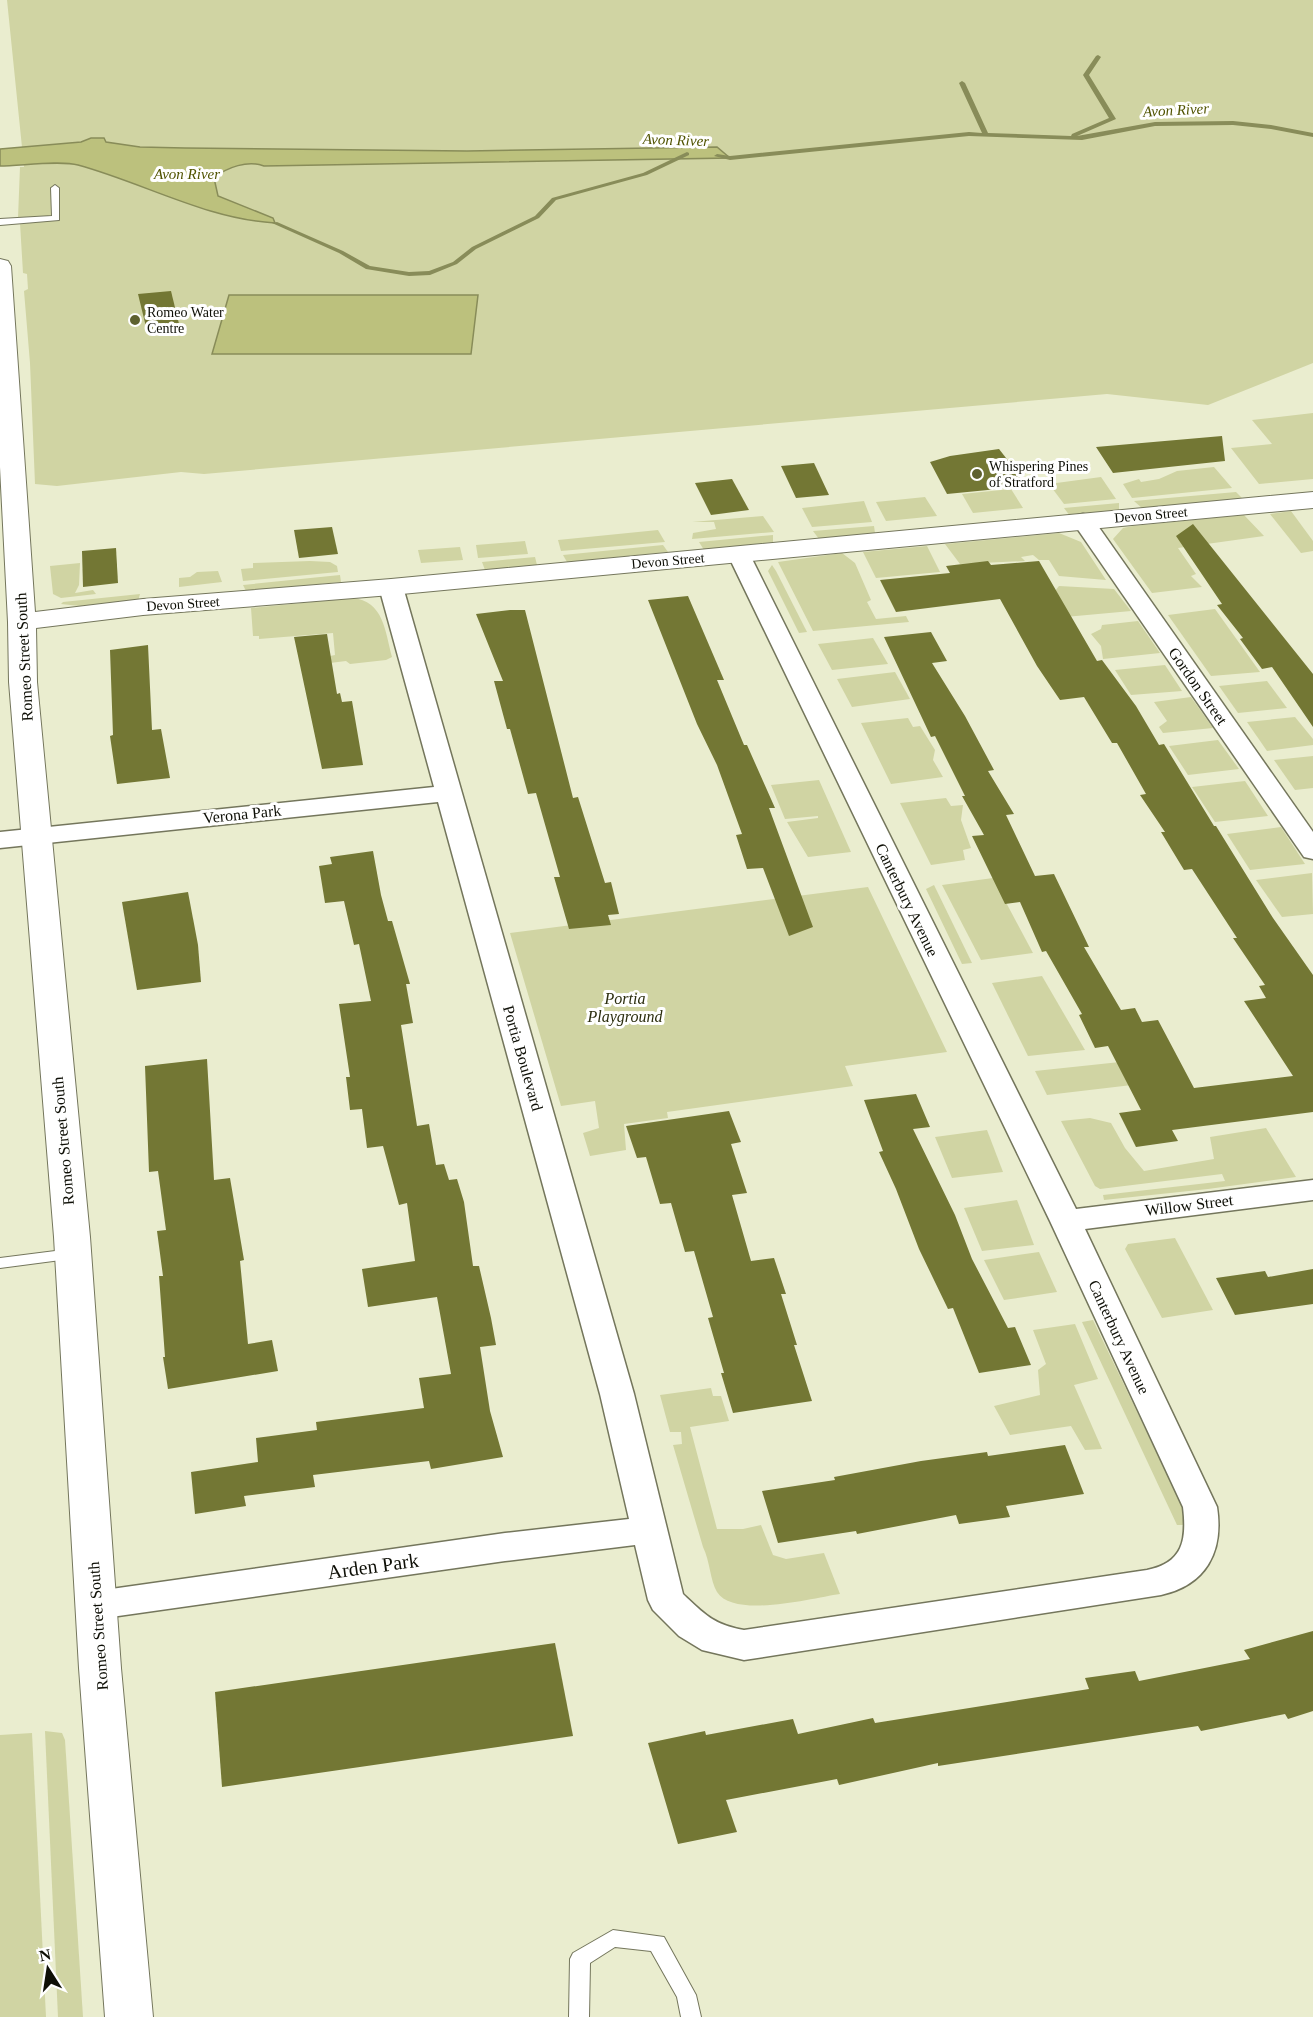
<svg xmlns="http://www.w3.org/2000/svg" width="1313" height="2017" viewBox="0 0 1313 2017" font-family="Georgia,serif">
	<rect width="100%" height="100%" fill="#eaedcf"/>
	<g fill="#d0d4a3">
		<polygon points="7,0 1313,0 1313,363 1208,405 1107,394 204,474 181,472 57,486 35,484 30,363 24,291 28,289 27,274 23,273 20,223 25,218 18,218 20,167 24,167"/>
		<polygon points="1313,413 1313,479 1259,484 1231,448 1272,444 1252,420"/>
		<polygon points="1214,467 1232,488 1132,498 1123,484 1139,479 1141,482 1159,479 1177,471"/>
		<polygon points="1101,477 1116,499 1064,504 1049,484"/>
		<polygon points="1011,489 1023,508 973,513 962,494"/>
		<polygon points="1236,492 1244,500 1143,509 1134,501"/>
		<polygon points="925,497 937,516 886,521 876,502"/>
		<polygon points="864,501 872,522 812,527 802,508"/>
		<polygon points="1119,503 1119,511 1070,516 1064,508"/>
		<polygon points="1291,511 1313,541 1313,551 1301,553 1270,514"/>
		<polygon points="1244,515 1264,536 1178,548 1196,574 1191,576 1202,587 1152,593 1113,539 1123,528 1133,526"/>
		<polygon points="763,516 774,532 692,539 693,533 716,529 714,522 692,522"/>
		<polygon points="874,526 875,533 819,539 813,531"/>
		<polygon points="658,530 665,542 561,551 558,540"/>
		<polygon points="1059,533 1081,542 1106,580 1059,576 1049,560 1039,560 1033,555 1021,557 1025,561 960,564 945,544"/>
		<polygon points="773,535 773,542 704,550 699,542"/>
		<polygon points="525,541 528,554 478,558 476,545"/>
		<polygon points="663,545 668,552 567,562 563,555"/>
		<polygon points="927,546 940,572 876,578 863,552"/>
		<polygon points="460,547 463,560 421,563 418,550"/>
		<polygon points="842,553 855,563 871,600 867,602 876,619 906,616 909,622 813,631 778,562"/>
		<polygon points="535,557 537,565 485,570 482,562"/>
		<polygon points="310,561 330,562 337,566 338,572 243,581 241,569 253,568 253,563"/>
		<polygon points="80,563 79,585 75,593 93,590 96,594 61,598 53,594 50,566"/>
		<polygon points="772,565 776,571 807,632 799,633 768,571"/>
		<polygon points="218,571 222,582 179,587 179,578 190,577 197,572"/>
		<polygon points="340,575 341,582 246,591 243,585"/>
		<polygon points="1059,586 1114,589 1131,611 1065,617 1055,591"/>
		<polygon points="140,594 138,601 80,606 61,604 63,602"/>
		<path d="M 352,598 C 384,601 385,631 392,657 L 386,660 L 350,664 L 346,661 L 330,663 L 330,656 L 335,655 L 333,633 L 259,639 L 259,636 L 253,636 L 251,608 Z"/>
		<polygon points="1215,609 1260,672 1211,676 1168,615"/>
		<polygon points="1138,621 1160,653 1103,659 1101,646 1091,634 1101,629 1102,625"/>
		<polygon points="873,638 888,664 832,670 818,644"/>
		<polygon points="1165,665 1182,691 1131,695 1115,670"/>
		<polygon points="895,672 910,699 852,707 837,679"/>
		<polygon points="1267,681 1287,708 1238,713 1219,686"/>
		<polygon points="1191,697 1213,728 1163,733 1159,727 1167,721 1154,702"/>
		<polygon points="1295,717 1313,739 1313,745 1267,751 1247,722"/>
		<polygon points="908,718 913,727 920,726 935,750 933,760 943,777 891,784 861,723"/>
		<polygon points="1218,740 1239,769 1188,775 1169,746"/>
		<polygon points="1313,756 1313,788 1295,790 1274,760"/>
		<polygon points="819,780 851,852 808,857 787,822 818,818 818,816 785,819 771,785"/>
		<polygon points="1245,781 1268,816 1215,822 1192,787"/>
		<polygon points="946,798 951,806 963,805 961,820 971,848 963,850 965,860 931,865 900,803"/>
		<polygon points="1281,827 1305,864 1250,870 1227,834"/>
		<polygon points="1312,873 1313,914 1282,917 1256,880"/>
		<polygon points="993,878 1033,953 981,960 942,885"/>
		<polygon points="934,885 972,963 962,964 926,889"/>
		<polygon points="868,887 947,1052 845,1066 853,1086 667,1112 668,1118 624,1124 626,1150 590,1156 583,1133 599,1128 595,1101 561,1106 510,933"/>
		<polygon points="1042,976 1085,1050 1028,1056 992,983"/>
		<polygon points="1120,1062 1132,1085 1047,1095 1035,1071"/>
		<polygon points="1090,1118 1111,1123 1125,1148 1144,1171 1214,1159 1210,1137 1266,1128 1296,1177 1208,1189 1104,1200 1103,1195 1225,1181 1222,1174 1100,1189 1095,1186 1061,1121"/>
		<polygon points="987,1130 1003,1172 952,1178 935,1137"/>
		<polygon points="1017,1200 1034,1245 982,1251 964,1208"/>
		<polygon points="1175,1238 1213,1310 1162,1318 1125,1249 1128,1244"/>
		<polygon points="1039,1252 1057,1292 1004,1300 984,1260"/>
		<polygon points="1093,1320 1186,1514 1186,1525 1177,1525 1082,1322"/>
		<polygon points="1075,1324 1098,1379 1074,1385 1102,1449 1085,1450 1071,1426 1010,1435 994,1406 1040,1395 1038,1370 1046,1364 1033,1330"/>
		<path d="M 711,1388 L 713,1396 L 721,1396 L 729,1421 L 690,1427 L 717,1529 L 743,1529 L 761,1525 L 773,1555 L 786,1559 L 824,1553 L 840,1594 C 812,1598 734,1619 717,1592 C 710,1580 710,1561 703,1547 L 673,1445 L 682,1444 L 681,1432 L 670,1432 L 660,1395 Z"/>
		<polygon points="45,1731 62,1733 65,1740 83,2017 58,2017"/>
		<polygon points="32,1733 46,2017 0,2017 0,1735"/>
	</g>
	<g fill="#bcc17d" stroke="#888c59" stroke-width="1.5">
		<path d="M 91,138 L 104,138 L 106,142 L 140,147 L 185,148 L 467,151 L 717,147 L 730,158 L 264,166 C 248,160 227,167 214,178 L 218,196 L 273,218 L 275,223 C 206,219 144,183 78,165 C 60,160 20,166 0,166 L 0,149 L 81,142 Z"/>
		<polygon points="229,295 478,295 471,354 212,354"/>
	</g>
	<g fill="none" stroke-linecap="round" stroke-linejoin="round">
		<g fill="#888c59" fill-rule="evenodd">
			<polygon points="1098,55 1101,57 1089,75 1116,119 1077,136 1155,122 1233,121 1271,125 1313,133 1313,137 1271,129 1233,125 1155,126 1082,140 969,136 730,160 714,156 717,154 730,156 969,132 982,133 959,83 962,81 965,83 988,133 1071,136 1072,134 1109,118 1083,75 1096,56"/>
			<polygon points="687,152 689,153 689,155 647,175 556,200 539,218 476,249 457,264 430,275 409,276 366,269 339,253 272,223 277,222 343,251 370,266 409,272 429,271 453,262 472,247 535,216 552,198 643,173"/>
		</g>
	</g>
	<g fill="#737734">
		<polygon points="171,291 180,328 147,331 138,294"/>
		<polygon points="1222,436 1225,461 1150,469 1113,473 1096,447"/>
		<polygon points="999,449 1028,486 947,494 930,462 950,456"/>
		<polygon points="814,463 829,495 796,498 781,466"/>
		<polygon points="732,479 749,510 711,515 695,483"/>
		<polygon points="1193,524 1313,674 1313,727 1272,667 1262,669 1240,639 1243,638 1217,605 1222,604 1176,536"/>
		<polygon points="332,527 338,554 299,558 294,530"/>
		<polygon points="116,548 118,583 83,587 82,551"/>
		<polygon points="988,561 991,565 1039,561 1097,661 1102,660 1136,706 1159,745 1164,744 1214,826 1216,826 1273,918 1313,975 1313,1112 1172,1130 1178,1141 1136,1147 1119,1113 1141,1110 1108,1046 1095,1048 1079,1015 1082,1014 1046,951 1042,952 1020,902 1005,904 972,836 984,835 962,796 965,796 935,736 931,737 884,637 931,632 947,661 932,663 965,716 994,770 988,771 1014,814 1006,815 1035,876 1054,874 1089,947 1084,947 1121,1010 1135,1008 1142,1022 1158,1020 1194,1088 1293,1076 1244,1001 1266,998 1259,986 1265,985 1233,938 1237,938 1192,869 1184,870 1161,832 1165,832 1140,795 1146,794 1117,743 1112,743 1084,697 1060,700 1037,666 1000,599 896,612 880,580 950,573 946,566"/>
		<polygon points="688,596 724,680 717,680 744,745 747,745 775,808 769,808 813,927 789,936 763,868 747,869 736,835 742,834 717,765 697,724 648,600"/>
		<polygon points="510,610 525,610 573,798 578,797 605,883 611,882 619,914 608,915 611,925 569,929 554,877 560,877 536,793 528,794 510,729 507,729 494,681 503,681 476,614"/>
		<polygon points="327,634 337,694 340,693 342,702 352,701 363,765 322,769 294,637"/>
		<polygon points="148,645 152,730 161,729 170,778 117,784 110,736 113,735 110,650"/>
		<polygon points="373,851 381,895 388,921 392,921 410,984 406,984 413,1023 401,1025 417,1126 429,1124 436,1165 444,1164 449,1180 457,1179 464,1202 473,1266 479,1266 491,1318 496,1345 480,1347 490,1411 503,1457 431,1469 429,1461 313,1475 315,1487 244,1496 246,1506 195,1514 191,1472 258,1462 256,1438 317,1430 316,1422 424,1408 419,1378 451,1374 437,1297 368,1307 362,1269 415,1261 407,1203 399,1205 383,1146 367,1148 362,1109 350,1110 346,1077 350,1077 339,1004 371,1001 359,944 354,945 344,901 325,903 319,866 332,864 330,857"/>
		<polygon points="188,892 198,945 201,982 137,990 122,902"/>
		<polygon points="207,1059 214,1180 230,1178 244,1260 240,1261 248,1344 272,1340 278,1371 168,1389 163,1357 165,1357 159,1276 163,1276 157,1231 166,1230 158,1171 149,1172 145,1066"/>
		<polygon points="916,1094 930,1127 913,1129 955,1215 972,1259 1008,1328 1015,1327 1031,1365 979,1373 953,1308 948,1309 919,1249 896,1189 879,1152 883,1151 864,1100"/>
		<polygon points="729,1111 741,1142 731,1144 747,1193 732,1195 751,1261 774,1258 786,1294 781,1294 797,1345 794,1345 812,1401 733,1413 721,1373 724,1373 708,1318 713,1317 694,1251 685,1252 671,1203 660,1204 646,1157 637,1158 626,1126"/>
		<polygon points="1313,1269 1313,1304 1235,1315 1216,1278 1265,1271 1268,1277"/>
		<polygon points="1065,1445 1084,1494 1006,1506 1010,1517 959,1524 956,1515 857,1534 856,1531 778,1543 762,1491 835,1480 834,1477 921,1461 987,1452 988,1456"/>
		<polygon points="1313,1631 1313,1711 1288,1719 1285,1714 1201,1731 1198,1726 938,1766 938,1763 839,1785 837,1779 726,1800 737,1832 678,1844 648,1743 705,1731 706,1735 793,1719 798,1734 873,1718 875,1723 1089,1689 1085,1678 1135,1671 1139,1681 1250,1659 1244,1650"/>
		<polygon points="555,1643 573,1736 222,1787 215,1692"/>
	</g>
	<g fill="none" stroke-linecap="round" stroke-linejoin="round">
		<g stroke="#74765c" stroke-width="2">
			<g id="lane">
				<polygon points="55,185 59,188 59,220 0,225 0,219 52,216 51,188"/>
				<polygon points="71,1249 76,1250 79,1254 76,1258 0,1268 0,1258"/>
				<polygon points="613,1930 664,1937 696,1995 701,2017 681,2017 677,1997 651,1951 615,1947 590,1963 589,2017 569,2017 570,1959 573,1953"/>
			</g>
		</g>
		<g stroke="#74765c" stroke-width="3">
			<g id="street">
				<polygon points="1083,514 1091,516 1313,832 1313,859 1304,857 1072,521 1075,516"/>
				<path d="M 739,548 L 747,550 L 750,555 L 1076,1209 L 1313,1180 L 1313,1200 L 1085,1229 L 1217,1507 C 1224,1552 1206,1585 1161,1595 L 744,1660 L 702,1650 L 679,1636 L 653,1610 L 648,1600 L 635,1545 L 505,1561 L 97,1619 L 84,1615 L 79,1605 L 84,1595 L 97,1591 L 505,1533 L 629,1519 L 600,1394 L 438,802 L 0,848 L 0,832 L 434,787 L 379,587 L 383,582 L 391,580 L 399,582 L 403,587 L 634,1394 L 683,1594 C 704,1614 714,1625 744,1630 L 1147,1570 C 1183,1563 1187,1540 1183,1507 L 1050,1221 L 728,555 L 731,550 Z"/>
			</g>
		</g>
		<g stroke="#74765c" stroke-width="2">
			<polygon id="secondary" points="0,259 8,261 11,266 35,612 143,599 391,579 1313,492 1313,508 391,595 143,615 36,628 37,682 90,1237 121,1668 153,2017 105,2017 79,1668 54,1237 9,682 8,622 0,467"/>
		</g>
		<use href="#lane" fill="#fff" fill-rule="evenodd"/>
		<use href="#street" fill="#fff" fill-rule="evenodd"/>
		<use href="#secondary" fill="#fff" fill-rule="evenodd"/>
	</g>
	<g fill="#5e612f" stroke="#fff" stroke-width="2">
		<circle cx="135" cy="320" r="6"/>
		<circle cx="977" cy="474" r="6"/>
	</g>
	<g text-anchor="middle" dominant-baseline="central" stroke-width="6" stroke-linejoin="round" paint-order="stroke">
		<g font-size="14" fill="#0e0f06" stroke="#fff" text-anchor="start">
			<text x="147" y="312">Romeo Water<tspan x="147" dy="16">Centre</tspan></text>
			<text x="989" y="466">Whispering Pines<tspan x="989" dy="16">of Stratford</tspan></text>
		</g>
		<g font-size="14" fill="#0e0f06" stroke="#fff">
			<text transform="translate(1151 515) rotate(-5)">Devon Street</text>
			<text transform="translate(668 561) rotate(-5)">Devon Street</text>
			<text transform="translate(183 604) rotate(-4)">Devon Street</text>
		</g>
		<g font-size="15" font-style="italic" fill="#505300" stroke="#fff">
			<text transform="translate(1176 110) rotate(-3)">Avon River</text>
			<text transform="translate(676 140) rotate(2)">Avon River</text>
			<text x="187" y="174">Avon River</text>
		</g>
		<g font-size="16" fill="#0e0f06" stroke="#fff">
			<text transform="translate(24 657) rotate(-93)">Romeo Street South</text>
			<text transform="translate(1198 686) rotate(55)">Gordon Street</text>
			<text transform="translate(242 814) rotate(-6)">Verona Park</text>
			<text transform="translate(907 900) rotate(64)">Canterbury Avenue</text>
			<text transform="translate(523 1058) rotate(74)">Portia Boulevard</text>
			<text transform="translate(63 1141) rotate(-95)">Romeo Street South</text>
			<text transform="translate(1189 1205) rotate(-7)">Willow Street</text>
			<text transform="translate(1119 1337) rotate(65)">Canterbury Avenue</text>
			<text transform="translate(98 1626) rotate(-94)">Romeo Street South</text>
		</g>
		<g font-size="16" font-style="italic" fill="#2b2d0e" stroke="#fff">
			<text x="625" y="998">Portia<tspan x="625" dy="18">Playground</tspan></text>
		</g>
		<g font-size="20" fill="#0e0f06" stroke="#fff">
			<text transform="translate(373 1566) rotate(-8)">Arden Park</text>
		</g>
	</g>
	<g transform="translate(48 1969) rotate(348)" stroke="#ffffff" stroke-width="4.5" paint-order="stroke">
	<path d="M0-4.5L10 22L0 15L-10 22Z" fill="#0e0f06"/>
	<text y="-9" font-size="16" font-weight="bold" text-anchor="middle" fill="#0e0f06">N</text>
	</g>
</svg>
